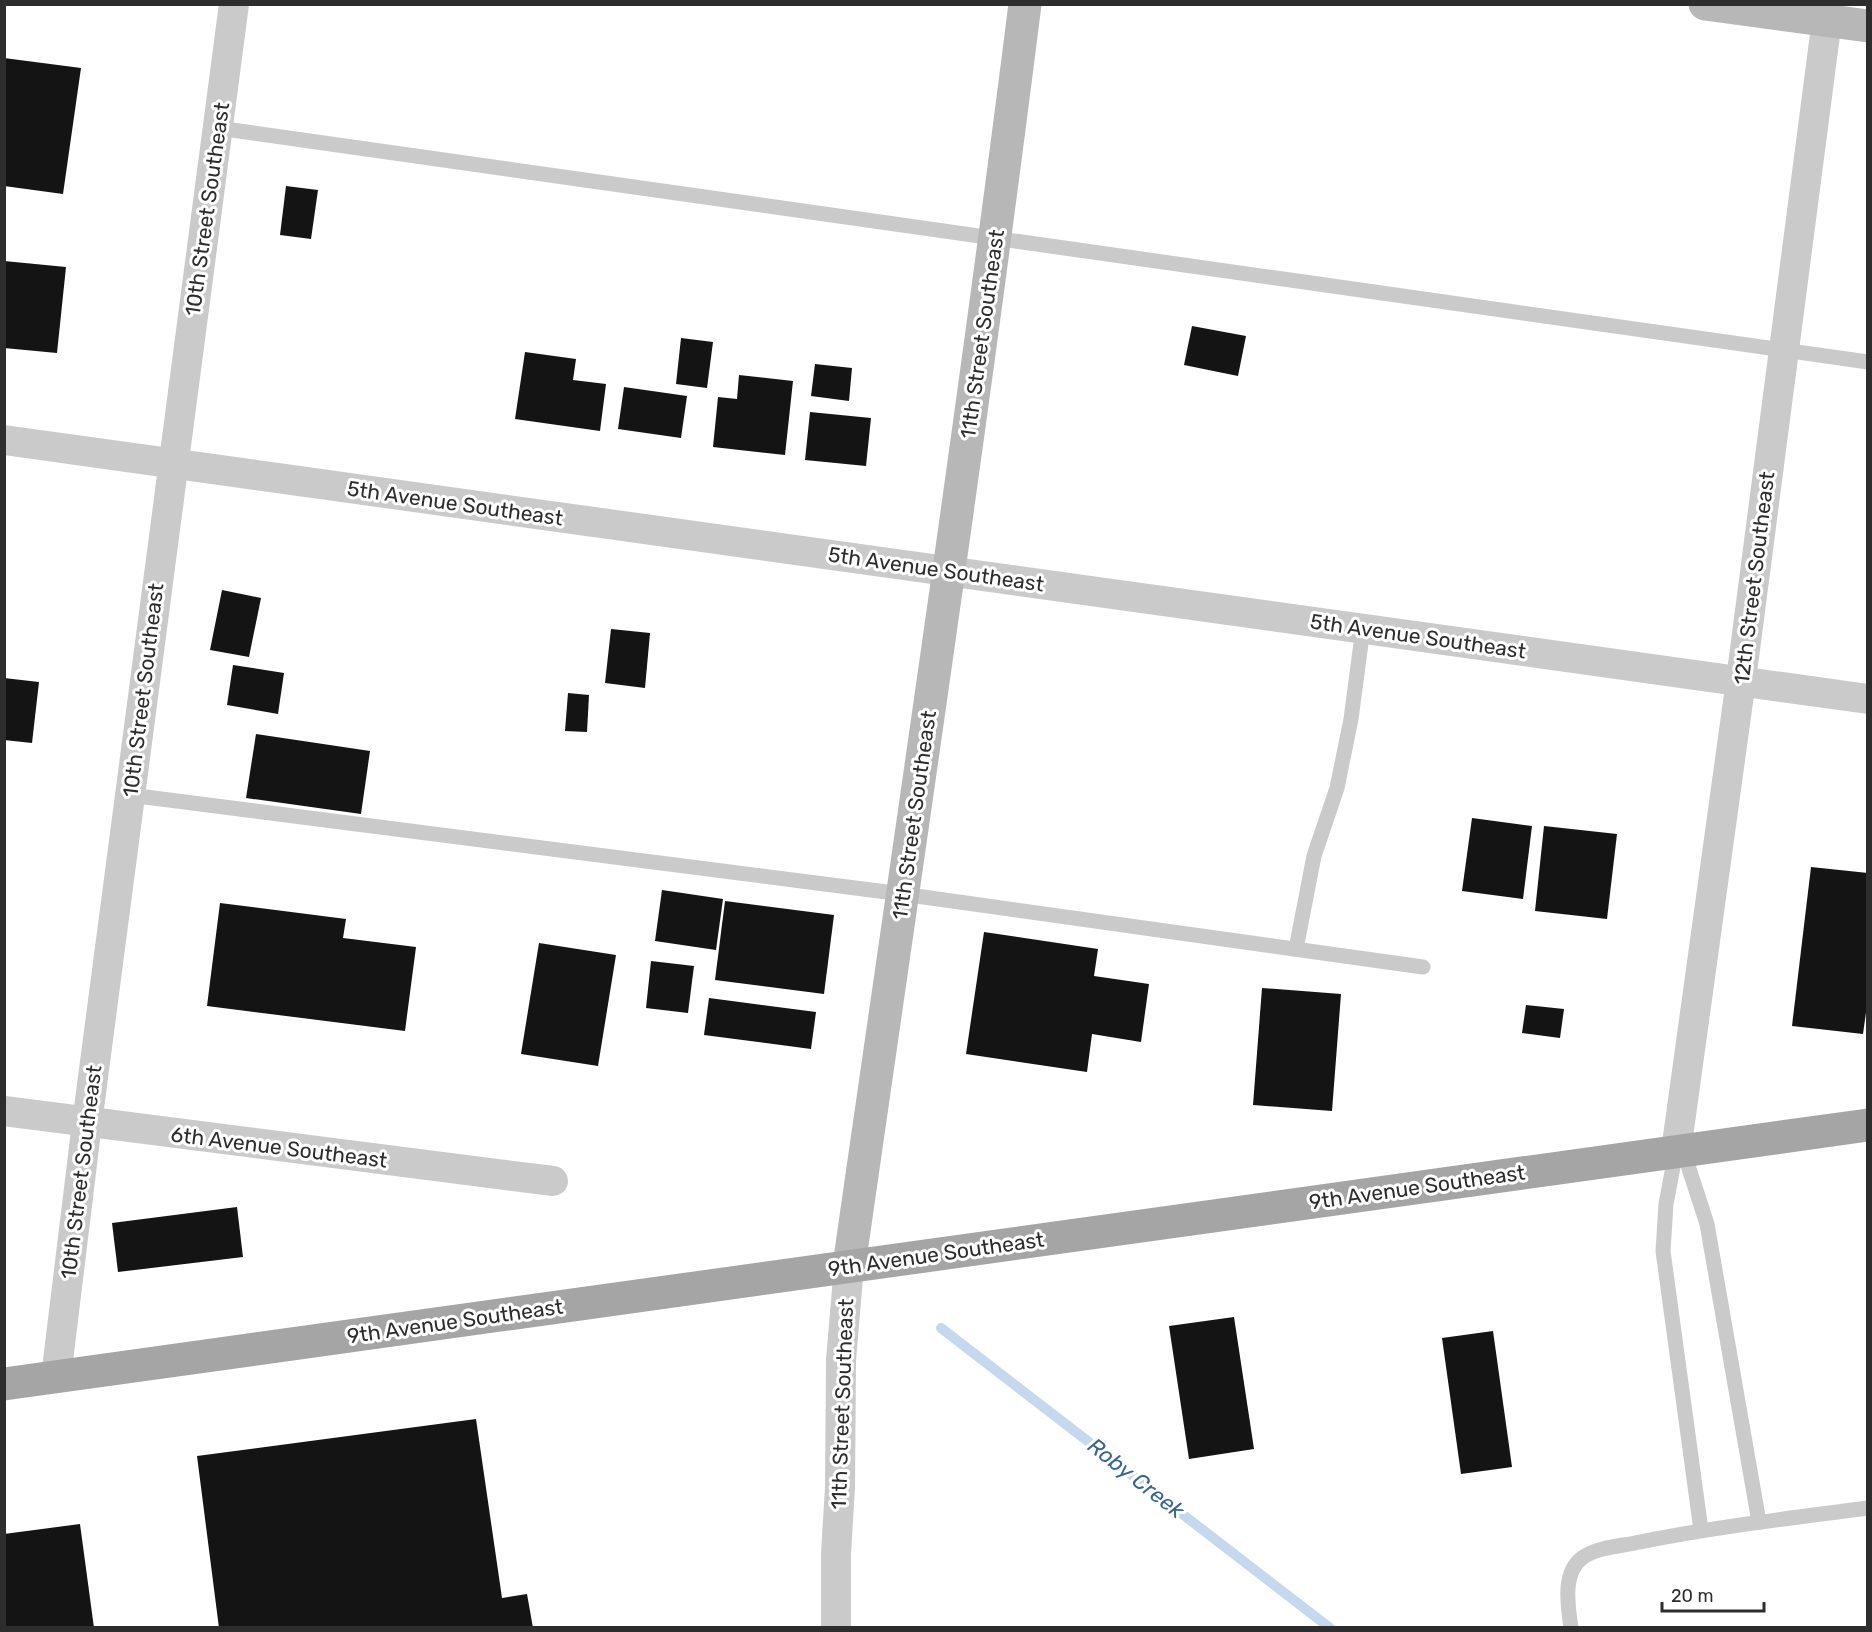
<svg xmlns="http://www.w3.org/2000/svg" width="1872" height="1632" viewBox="0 0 1872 1632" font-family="Rubik,sans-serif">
	<rect width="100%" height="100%" fill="#fff"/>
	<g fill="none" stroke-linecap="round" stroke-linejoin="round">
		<polyline stroke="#c5d8ed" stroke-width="10" points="941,1328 1330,1628"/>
	</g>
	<g fill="#141414">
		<polygon points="4,58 81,68 63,194 4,186"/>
		<polygon points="286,186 318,190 311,239 280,235"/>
		<polygon points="4,261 66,267 57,353 4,348"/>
		<polygon points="1192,326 1246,336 1238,376 1184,365"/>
		<polygon points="681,338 713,342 707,388 676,384"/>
		<polygon points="525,352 576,359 573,380 606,384 600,431 515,419"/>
		<polygon points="815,364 852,368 849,401 811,396"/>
		<polygon points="739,375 793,381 785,455 713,447 718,397 737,399"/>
		<polygon points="624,387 687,396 681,438 618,429"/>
		<polygon points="810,412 871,418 866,466 805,460"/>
		<polygon points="222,590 261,598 249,657 210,650"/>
		<polygon points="611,629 650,633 645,688 605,683"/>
		<polygon points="233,665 284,673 278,714 227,705"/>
		<polygon points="4,678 39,682 32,743 4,740"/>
		<polygon points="568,693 589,695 587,732 565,731"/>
		<polygon points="256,734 370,751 361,814 246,798"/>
		<polygon points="1472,818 1532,826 1523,899 1462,891"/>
		<polygon points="1544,826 1617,834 1607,919 1535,911"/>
		<polygon points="1811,867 1868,873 1868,998 1863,1034 1792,1026"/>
		<polygon points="662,890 723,899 716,950 655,941"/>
		<polygon points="725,901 834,915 824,994 715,980"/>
		<polygon points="220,903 346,919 343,938 416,947 405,1031 207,1006"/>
		<polygon points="984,932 1098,949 1094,976 1149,984 1141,1042 1092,1034 1087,1072 966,1054"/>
		<polygon points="539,943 616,955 598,1066 521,1054"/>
		<polygon points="651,961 694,966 688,1013 646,1008"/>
		<polygon points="1262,988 1341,994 1332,1111 1253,1105"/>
		<polygon points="709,998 816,1012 811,1049 704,1035"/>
		<polygon points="1526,1005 1564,1009 1560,1038 1522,1033"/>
		<polygon points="237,1207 243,1257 118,1272 112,1223"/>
		<polygon points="1234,1317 1254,1449 1189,1459 1169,1326"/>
		<polygon points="1493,1331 1512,1467 1461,1474 1442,1338"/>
		<polygon points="476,1419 502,1598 527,1594 533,1628 219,1628 197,1456"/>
		<polygon points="80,1524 94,1628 4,1628 4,1534"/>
	</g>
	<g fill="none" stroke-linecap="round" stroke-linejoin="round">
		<g stroke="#cacaca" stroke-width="15">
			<polyline points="218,128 1868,362"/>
			<polyline points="130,795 902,894 1423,967"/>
			<polyline points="1296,949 1314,856 1337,788 1351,719 1363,628"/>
			<polyline points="1683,1150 1707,1224 1759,1522"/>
			<polyline points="1676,1151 1666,1204 1663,1251 1701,1530"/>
			<path d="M 1571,1628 C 1568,1606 1562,1573 1582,1558 C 1597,1547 1622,1546 1640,1542 C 1715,1527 1791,1518 1868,1508"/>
		</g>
		<g stroke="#cacaca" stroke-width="30">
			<polyline points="4,440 1868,699"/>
			<polyline points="4,1111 553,1181"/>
			<polyline points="1676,1151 1741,680 1829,4"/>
			<polyline points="56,1377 87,1123 234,4"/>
			<polyline points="836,1628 836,1554 840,1487 841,1360 849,1266"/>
		</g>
		<g stroke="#b7b7b7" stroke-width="33">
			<polyline points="1705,4 1868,26"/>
			<path d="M 849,1266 C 909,846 972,426 1025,4"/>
		</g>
		<polyline stroke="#a5a5a5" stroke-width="33" points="4,1384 1868,1125"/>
	</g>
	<g text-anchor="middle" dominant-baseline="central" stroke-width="6" stroke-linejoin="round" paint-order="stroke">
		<g font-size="21" fill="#2d2d2d" stroke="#fff">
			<text transform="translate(207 209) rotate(-82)">10th Street Southeast</text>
			<text transform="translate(982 334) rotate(-82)">11th Street Southeast</text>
			<text transform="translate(455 503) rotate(8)">5th Avenue Southeast</text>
			<text transform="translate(936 569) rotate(8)">5th Avenue Southeast</text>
			<text transform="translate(1754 578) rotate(-83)">12th Street Southeast</text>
			<text transform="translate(1418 636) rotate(8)">5th Avenue Southeast</text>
			<text transform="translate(143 690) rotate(-83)">10th Street Southeast</text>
			<text transform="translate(914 815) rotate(-82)">11th Street Southeast</text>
			<text transform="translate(279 1147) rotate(7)">6th Avenue Southeast</text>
			<text transform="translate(81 1172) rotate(-83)">10th Street Southeast</text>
			<text transform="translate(1417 1187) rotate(-8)">9th Avenue Southeast</text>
			<text transform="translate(936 1254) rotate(-8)">9th Avenue Southeast</text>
			<text transform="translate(455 1321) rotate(-8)">9th Avenue Southeast</text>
			<text transform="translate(842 1404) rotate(-88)">11th Street Southeast</text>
		</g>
		<g font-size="22" font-style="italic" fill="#386493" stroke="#fff">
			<text transform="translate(1136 1478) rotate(38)">Roby Creek</text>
		</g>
	</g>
	<rect width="1872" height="1632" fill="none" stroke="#2d2d2d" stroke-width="12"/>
	<path d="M1662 1602v9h102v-9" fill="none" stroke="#2d2d2d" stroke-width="3"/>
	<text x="1671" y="1602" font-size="18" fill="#2d2d2d" stroke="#ffffff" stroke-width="4.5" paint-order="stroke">20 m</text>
</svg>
